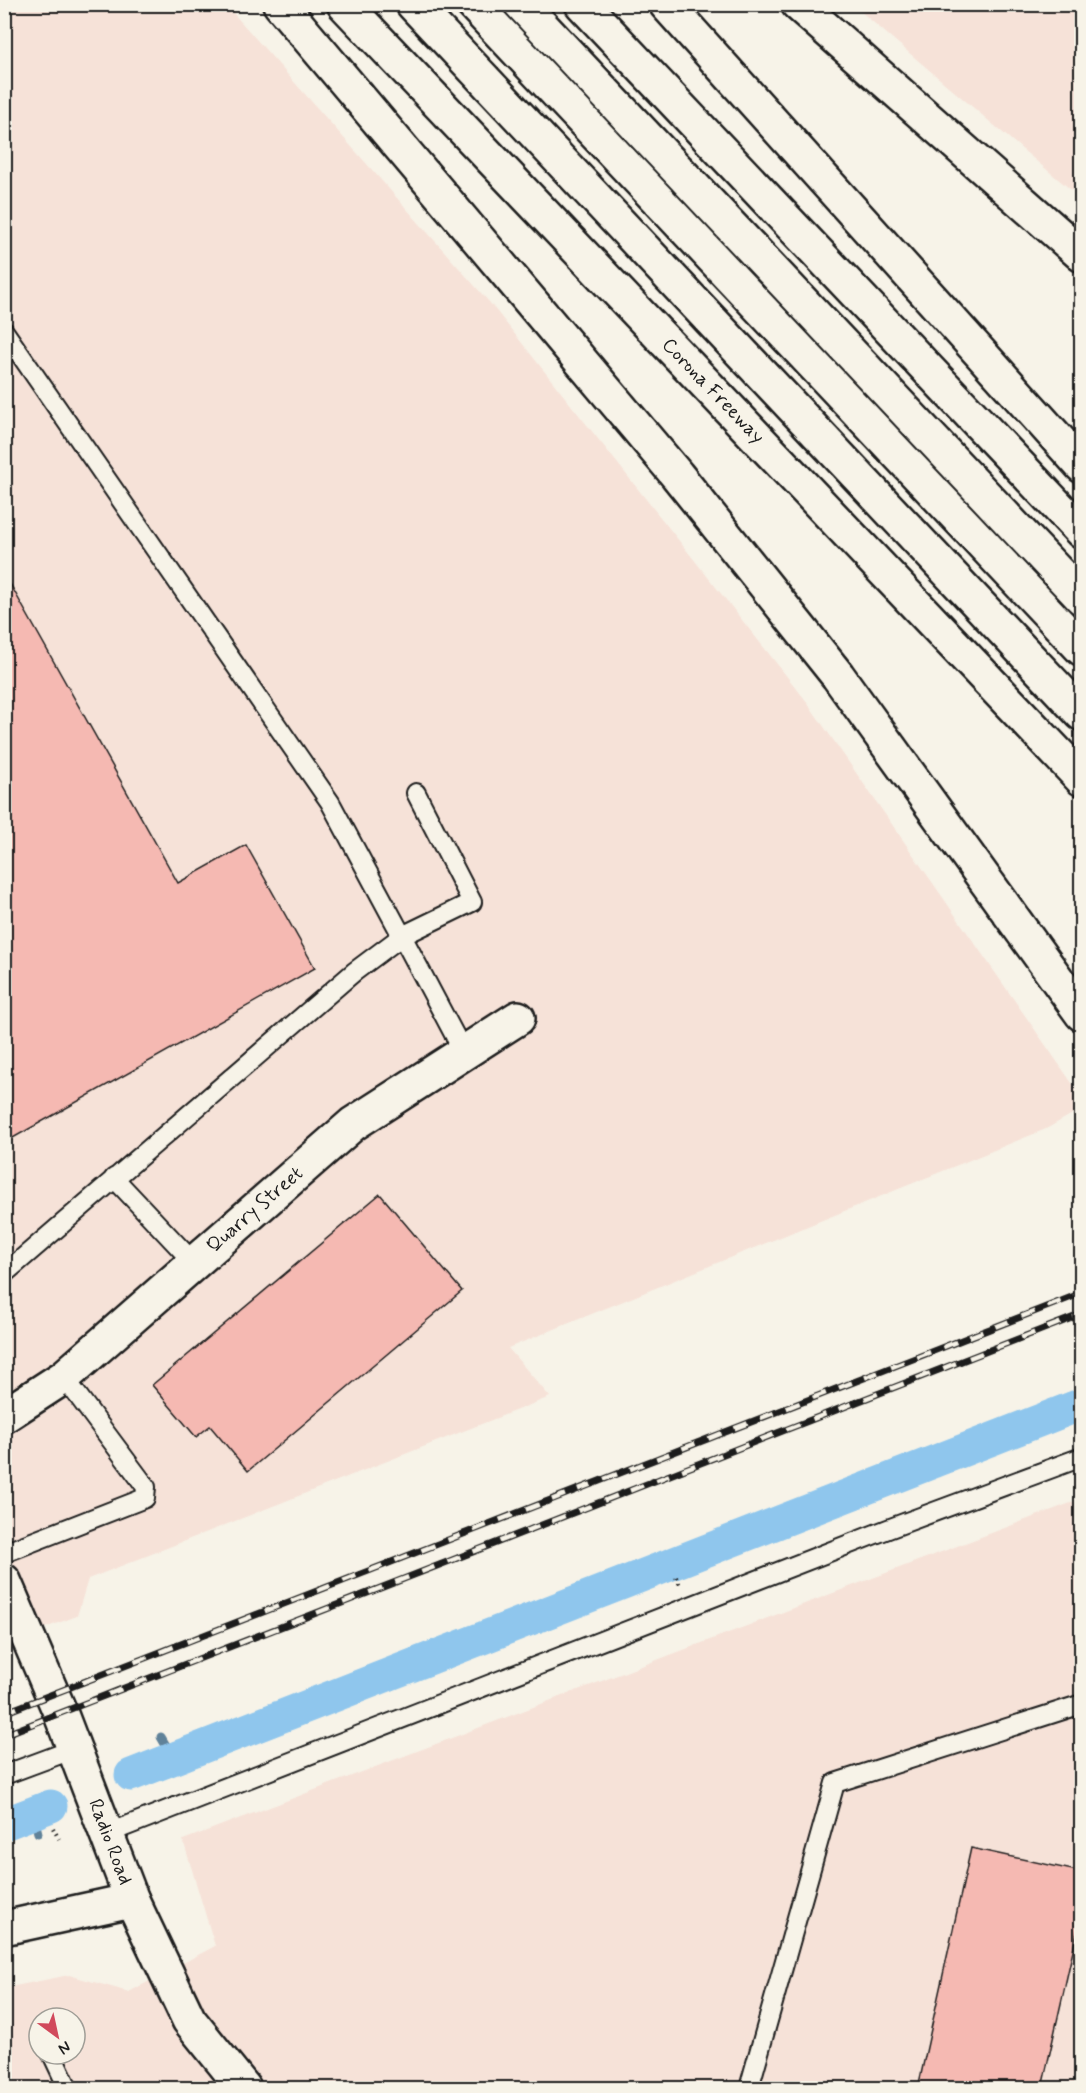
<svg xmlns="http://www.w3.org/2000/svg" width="1086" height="2093" viewBox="0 0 1086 2093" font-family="Mynerve,sans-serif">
	<rect width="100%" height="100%" fill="#f7f3e8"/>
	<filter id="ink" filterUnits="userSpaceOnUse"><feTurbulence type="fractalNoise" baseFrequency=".0167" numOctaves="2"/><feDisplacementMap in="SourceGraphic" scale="12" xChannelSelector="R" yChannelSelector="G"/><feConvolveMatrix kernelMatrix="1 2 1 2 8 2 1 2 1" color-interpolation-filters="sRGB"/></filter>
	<g filter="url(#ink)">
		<g fill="#f6e2d8" fill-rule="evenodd">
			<polygon points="5,5 226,5 490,303 804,698 1081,1096 1081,1109 1046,1129 508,1348 550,1397 88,1579 77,1616 5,1643"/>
			<polygon points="853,5 1081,5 1081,198 1023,150"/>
			<path d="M 1081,1499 L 1081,2088 L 5,2088 L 5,1988 L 69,1975 L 129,1992 L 215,1946 L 183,1840 ZM 39,2018 L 75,2018 L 75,2054 L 39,2054 Z"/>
		</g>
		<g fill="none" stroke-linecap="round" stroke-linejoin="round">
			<g stroke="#618299" stroke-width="9">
				<polyline points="161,1737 168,1749"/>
				<polyline points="33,1813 38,1833"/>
			</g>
			<g stroke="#8fc6ed" stroke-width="33">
				<polyline points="131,1775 1082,1404"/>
				<polyline points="4,1824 51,1806"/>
			</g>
		</g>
		<g fill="#f5b9b2" stroke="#1c1c1c" stroke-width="1.5">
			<polygon points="4,573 178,883 246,845 315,968 4,1143"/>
			<polygon points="380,1194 462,1291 248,1471 210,1426 196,1437 152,1385"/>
			<polygon points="971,1848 1082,1872 1082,1910 1042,2088 918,2088"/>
		</g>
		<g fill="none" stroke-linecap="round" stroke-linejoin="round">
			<g stroke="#1c1c1c" stroke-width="22">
				<g id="lane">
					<polyline points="4,331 330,802 402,936 472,902 416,793"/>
					<polyline points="114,1178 194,1263"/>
					<polyline points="4,1274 354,972 402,936 464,1053"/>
					<polyline points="4,1553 145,1498 146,1487 64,1377"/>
					<polyline points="4,1775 74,1749"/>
					<polyline points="106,1834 888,1529 1082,1457"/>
					<polyline points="52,2054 68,2088"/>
					<polyline points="749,2088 835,1783 1082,1704"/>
				</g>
			</g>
			<g stroke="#1c1c1c" stroke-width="38">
				<g id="street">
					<polyline points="4,1416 64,1377 353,1124 518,1018"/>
					<polyline points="132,1900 189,2020 244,2088"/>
				</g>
			</g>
			<g stroke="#1c1c1c" stroke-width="38">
				<polyline id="secondary" points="4,1581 60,1712 132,1900 4,1928"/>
			</g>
			<g stroke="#1c1c1c" stroke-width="38">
				<g id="highway">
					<polyline points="280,4 677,475 838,676 1082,1014"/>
					<polyline points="344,4 1082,779"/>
					<polyline points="413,4 1082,714"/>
					<polyline points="473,4 1082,649"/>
					<polyline points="521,4 1082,598"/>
					<polyline points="582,4 1082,532"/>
					<polyline points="666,4 1082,466"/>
					<polyline points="798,4 1082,255"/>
				</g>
			</g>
			<g stroke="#1c1c1c" stroke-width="4" stroke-dasharray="1.5 4.5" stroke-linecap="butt">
				<polyline points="676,1577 680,1585"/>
				<polyline points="53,1828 59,1839"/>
			</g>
			<use href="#lane" stroke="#f7f3e8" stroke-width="18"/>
			<use href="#street" stroke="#f7f3e8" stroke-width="33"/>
			<use href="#secondary" stroke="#f7f3e8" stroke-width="33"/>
			<use href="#highway" stroke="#f7f3e8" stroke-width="33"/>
			<g stroke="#1c1c1c" stroke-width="7">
				<g id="rail">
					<polyline points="4,1713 1082,1293"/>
					<polyline points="4,1735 1082,1314"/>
				</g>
			</g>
			<use href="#rail" stroke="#f7f3e8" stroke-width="4.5" stroke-dasharray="14" stroke-linecap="butt"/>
		</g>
	</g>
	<g text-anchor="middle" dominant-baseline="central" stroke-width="5" stroke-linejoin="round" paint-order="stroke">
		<g font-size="20" fill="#1c1c1c" stroke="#f7f3e8">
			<text transform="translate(713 391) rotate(46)">Corona Freeway</text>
			<text transform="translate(255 1210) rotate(-41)">Quarry Street</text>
			<text transform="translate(110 1842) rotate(69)">Radio Road</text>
		</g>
	</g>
	<rect width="1086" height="2093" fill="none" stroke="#f7f3e8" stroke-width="24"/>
	<rect x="12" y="12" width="1062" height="2069" fill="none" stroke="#1c1c1c" stroke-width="2" filter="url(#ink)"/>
	<g transform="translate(57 2036) rotate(147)"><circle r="28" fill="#f7f3e8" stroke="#9f9d96" stroke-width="1.5"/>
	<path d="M0-4.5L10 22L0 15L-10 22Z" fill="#d1495b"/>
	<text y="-9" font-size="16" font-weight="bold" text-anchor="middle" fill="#1c1c1c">N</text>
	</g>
</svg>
